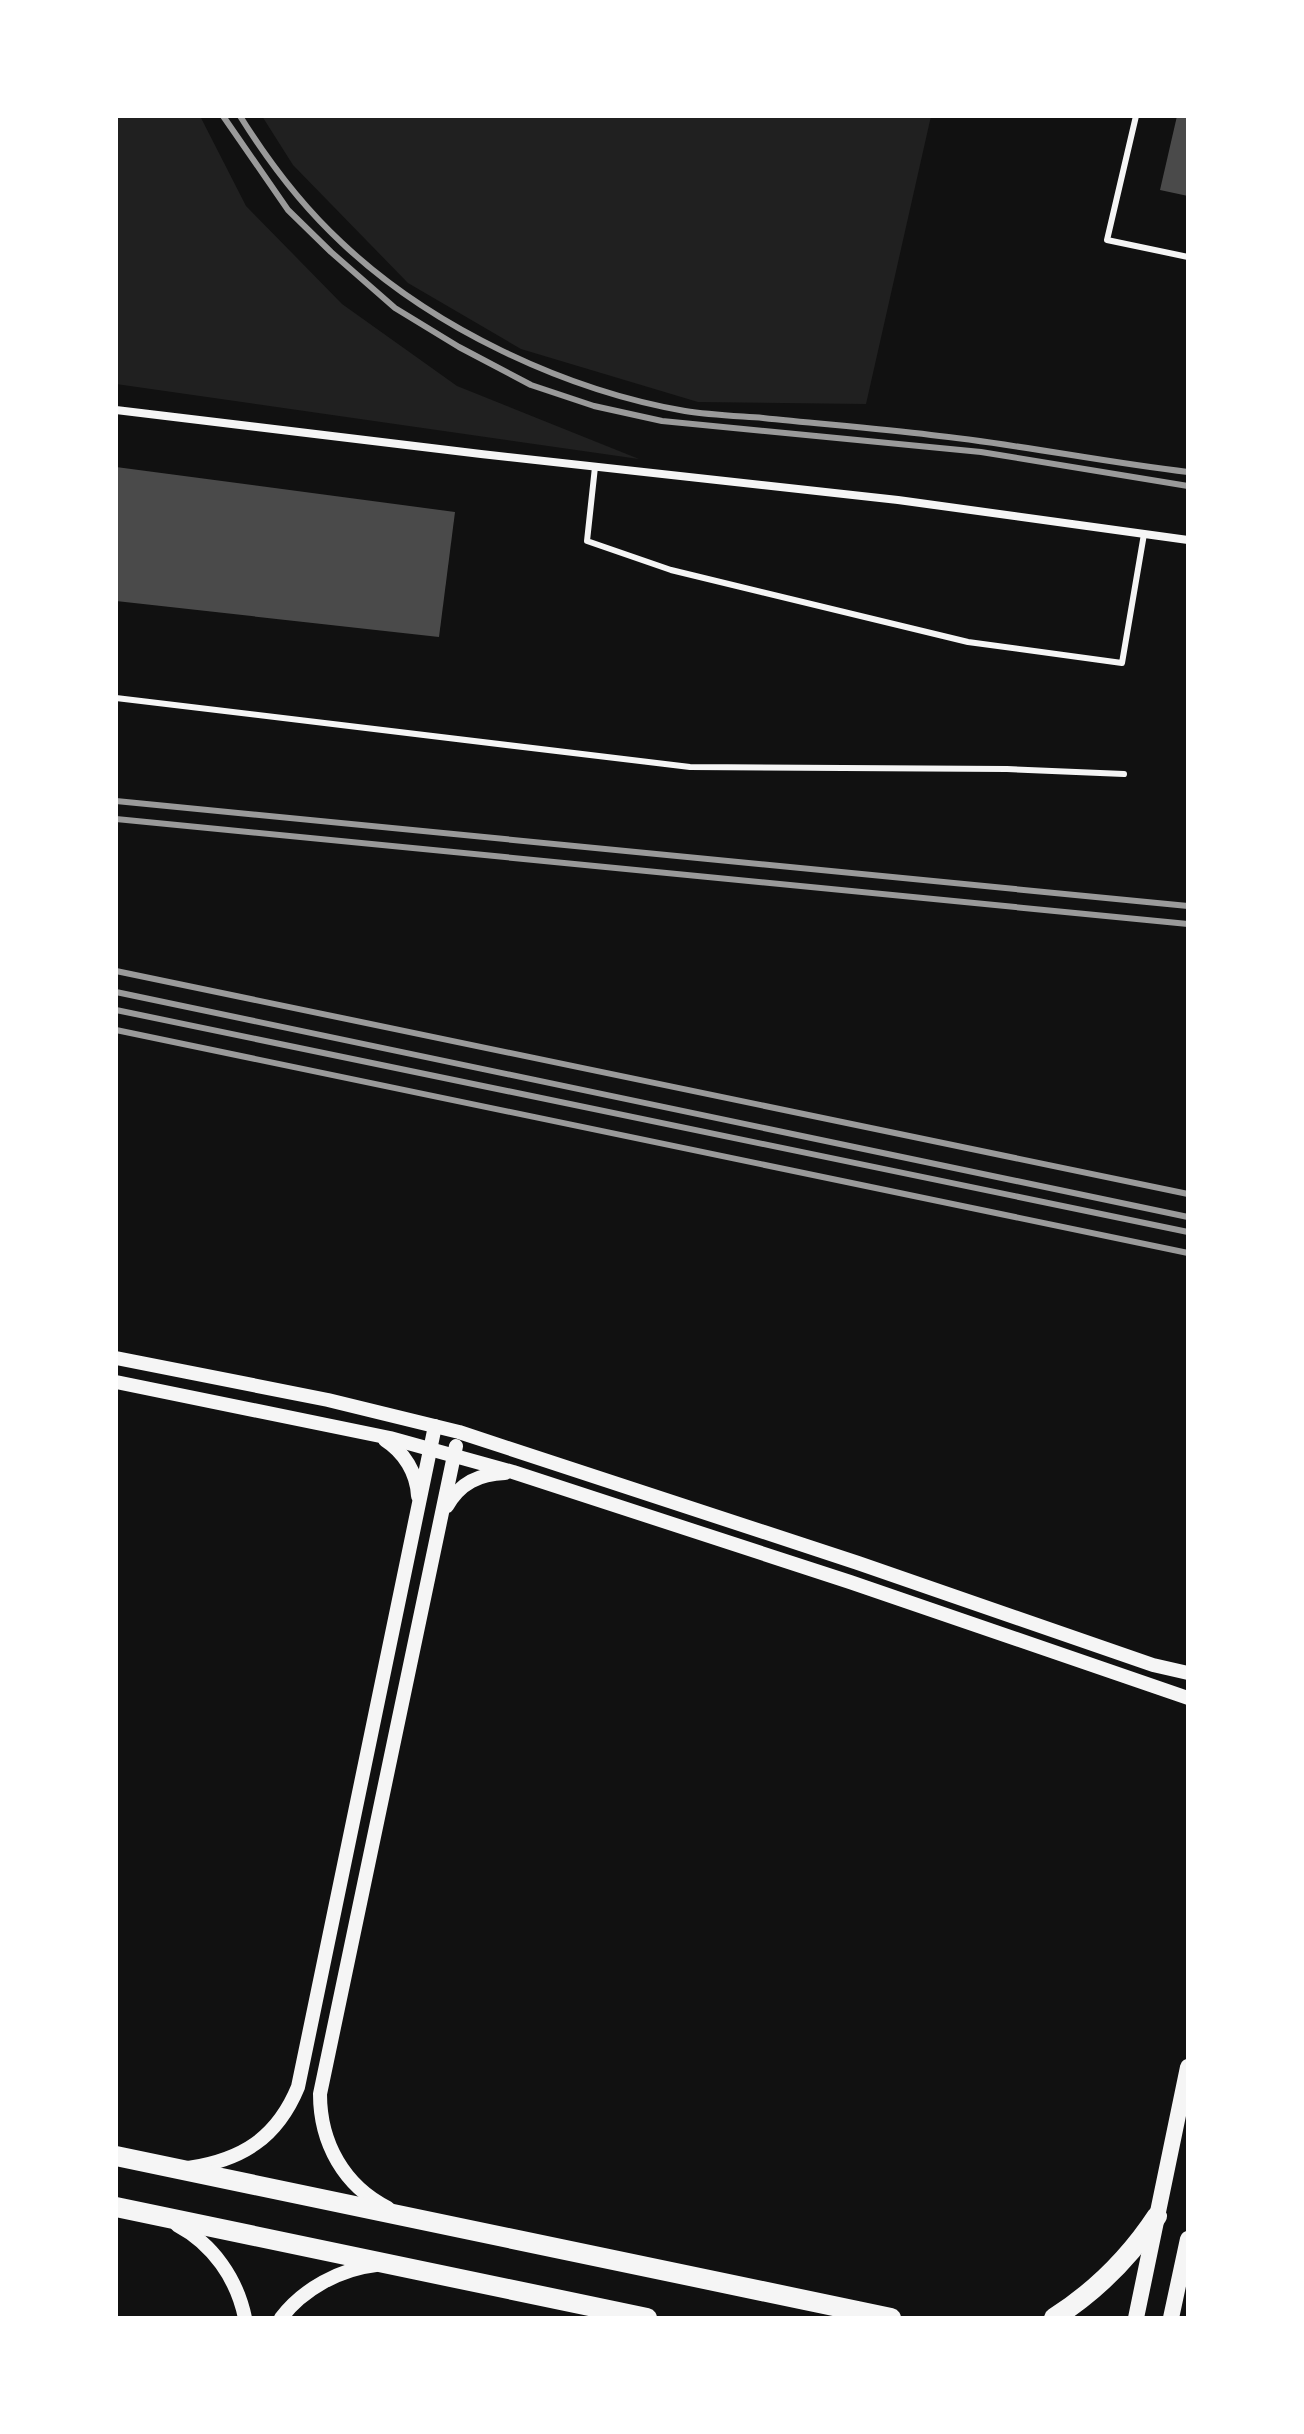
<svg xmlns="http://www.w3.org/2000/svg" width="1304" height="2434" viewBox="0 0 1304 2434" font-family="Overpass,sans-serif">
	<rect width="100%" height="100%" fill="#111"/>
	<g fill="#202020">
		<polygon points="116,116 200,116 246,206 342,304 457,386 639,459 116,384"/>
		<polygon points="262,116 931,116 866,404 698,402 521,349 408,283 293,165"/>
	</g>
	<g fill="#4a4a4a">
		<polygon points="1177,116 1188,116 1188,196 1160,190"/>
		<polygon points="116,467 455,512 439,637 116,601"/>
	</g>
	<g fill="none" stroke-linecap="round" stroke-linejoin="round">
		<g stroke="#f5f5f5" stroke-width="6">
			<polyline points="1136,116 1107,240 1188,257"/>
			<polyline points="595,467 587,541 671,570 968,642 1122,663 1144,534"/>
			<polyline points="116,698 690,767 1007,769 1124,774"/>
		</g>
		<polyline stroke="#f5f5f5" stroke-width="8" points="116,410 481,454 898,500 1188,540"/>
		<g stroke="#f5f5f5" stroke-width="14">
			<polyline points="116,1358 328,1400 459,1432 858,1563 1153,1665 1188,1673"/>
			<polyline points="116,1382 390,1438 513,1472 850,1582 1188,1698"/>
			<path d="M 385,1440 C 404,1452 417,1473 418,1496"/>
			<path d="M 447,1506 C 460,1483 479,1474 505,1473"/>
			<path d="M 188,2168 C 242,2160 277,2138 298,2087 L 435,1426"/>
			<path d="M 388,2208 C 344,2186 320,2143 320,2094 L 456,1446"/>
			<path d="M 177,2225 C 213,2244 237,2279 245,2318"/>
			<path d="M 281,2318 C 303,2289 340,2269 376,2265"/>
		</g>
		<g stroke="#f5f5f5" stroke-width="16">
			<polyline points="1136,2318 1188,2067"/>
			<polyline points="1171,2318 1188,2239"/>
		</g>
		<g stroke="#f5f5f5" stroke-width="20">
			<polyline points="116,2156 891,2318"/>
			<polyline points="116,2207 647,2318"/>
			<path d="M 1054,2318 C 1096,2291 1130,2257 1157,2216"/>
		</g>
		<g stroke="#9a9a9a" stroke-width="6">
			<polyline points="223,116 288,210 331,252 395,308 459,347 531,385 594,406 662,421 981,452 1188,486"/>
			<path d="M 240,116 C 268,161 303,207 342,243 C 431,327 564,390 685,411 C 710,415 737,416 763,418 C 819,424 875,428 931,435 C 1017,444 1102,462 1188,472"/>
			<polyline points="116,801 1188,906"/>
			<polyline points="116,819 1188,924"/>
			<polyline points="116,971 1188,1194"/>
			<polyline points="116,992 1188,1217"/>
			<polyline points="116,1010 1188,1232"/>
			<polyline points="116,1030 1188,1253"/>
		</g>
	</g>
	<rect width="1304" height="2434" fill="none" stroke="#ffffff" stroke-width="236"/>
</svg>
